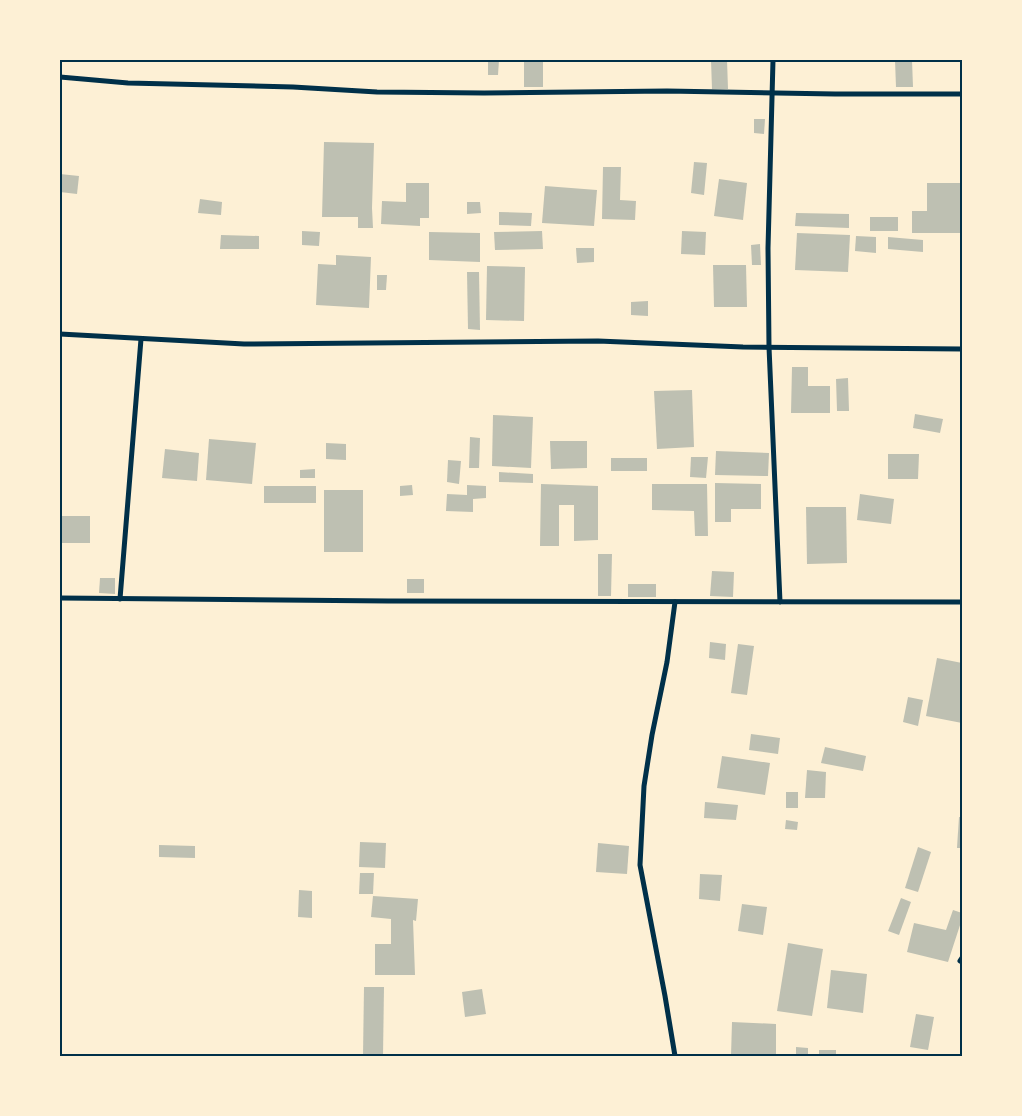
<svg xmlns="http://www.w3.org/2000/svg" width="1022" height="1116" viewBox="0 0 1022 1116" font-family="'Archivo Narrow',sans-serif">
	<rect width="100%" height="100%" fill="#fdf0d5"/>
	<g fill="#bec0b2">
		<polygon points="488,60 499,60 498,75 488,75"/>
		<rect x="524" y="60" width="19" height="27"/>
		<polygon points="711,60 727,60 728,89 712,89"/>
		<polygon points="895,60 912,60 913,87 896,87"/>
		<polygon points="754,119 765,119 764,134 754,133"/>
		<polygon points="324,142 374,143 372,208 373,228 358,228 358,217 322,217"/>
		<polygon points="694,162 707,163 704,195 691,193"/>
		<polygon points="603,167 621,167 620,200 636,201 635,220 602,219"/>
		<polygon points="60,174 79,176 77,194 60,192"/>
		<polygon points="719,179 747,183 743,220 714,216"/>
		<polygon points="406,183 429,183 429,218 420,218 420,226 381,224 382,201 406,202"/>
		<polygon points="927,183 962,183 962,233 912,233 912,211 927,211"/>
		<polygon points="545,186 597,190 594,226 542,223"/>
		<polygon points="200,199 222,202 221,215 198,213"/>
		<polygon points="467,202 480,202 481,213 467,214"/>
		<polygon points="499,212 532,213 531,226 499,225"/>
		<polygon points="796,213 849,214 849,228 795,226"/>
		<rect x="870" y="217" width="28" height="14"/>
		<polygon points="302,231 320,232 319,246 302,245"/>
		<polygon points="542,231 543,249 495,250 494,232"/>
		<polygon points="682,231 706,232 705,255 681,254"/>
		<polygon points="429,232 480,233 480,262 429,260"/>
		<polygon points="797,233 850,235 848,272 795,270"/>
		<polygon points="221,235 259,236 259,249 220,249"/>
		<polygon points="856,236 876,237 876,253 855,251"/>
		<polygon points="888,237 923,240 923,252 888,249"/>
		<polygon points="760,244 761,265 752,265 751,245"/>
		<polygon points="576,248 594,248 594,262 577,263"/>
		<polygon points="336,255 371,257 369,308 316,305 318,264 336,265"/>
		<polygon points="713,265 746,265 747,307 714,307"/>
		<polygon points="487,266 525,267 524,321 486,320"/>
		<polygon points="467,272 479,272 480,330 468,329"/>
		<polygon points="377,275 387,275 386,290 377,290"/>
		<polygon points="648,301 648,316 631,315 631,302"/>
		<polygon points="792,367 808,367 808,386 830,386 830,413 791,413"/>
		<polygon points="848,378 849,411 837,411 836,379"/>
		<polygon points="692,390 694,447 657,449 654,391"/>
		<polygon points="915,414 943,419 940,433 913,428"/>
		<polygon points="493,415 533,417 531,468 492,466"/>
		<polygon points="470,437 480,438 479,468 469,468"/>
		<polygon points="209,439 256,443 252,484 206,480"/>
		<polygon points="550,441 587,441 587,468 551,469"/>
		<polygon points="326,443 346,444 346,460 326,459"/>
		<polygon points="165,449 199,453 197,481 162,478"/>
		<polygon points="716,451 769,453 768,476 715,475"/>
		<polygon points="888,454 919,454 918,479 888,479"/>
		<polygon points="691,457 708,457 706,478 690,477"/>
		<rect x="611" y="458" width="36" height="13"/>
		<polygon points="448,460 461,461 459,484 447,482"/>
		<polygon points="315,469 315,478 300,478 300,470"/>
		<polygon points="499,472 533,474 533,483 499,482"/>
		<polygon points="715,483 761,484 761,509 731,509 731,522 715,522"/>
		<polygon points="541,484 598,486 598,540 574,541 574,505 559,505 559,546 540,546"/>
		<polygon points="652,484 707,484 708,536 695,536 694,511 652,510"/>
		<polygon points="412,485 413,495 400,496 400,486"/>
		<polygon points="467,485 486,486 486,498 473,499 473,512 446,511 447,494 467,495"/>
		<rect x="264" y="486" width="52" height="17"/>
		<rect x="324" y="490" width="39" height="62"/>
		<polygon points="860,494 894,499 891,524 857,520"/>
		<polygon points="806,507 846,507 847,563 807,564"/>
		<rect x="62" y="516" width="28" height="27"/>
		<polygon points="598,554 612,554 611,596 598,596"/>
		<polygon points="712,571 734,572 733,597 710,596"/>
		<polygon points="100,578 115,578 115,594 99,593"/>
		<rect x="407" y="579" width="17" height="14"/>
		<rect x="628" y="584" width="28" height="13"/>
		<polygon points="710,642 726,644 725,660 709,658"/>
		<polygon points="738,644 754,646 747,695 731,693"/>
		<polygon points="937,658 962,663 962,723 926,716"/>
		<polygon points="908,697 923,700 918,726 903,722"/>
		<polygon points="751,734 780,738 778,754 749,750"/>
		<polygon points="825,747 866,756 863,771 821,763"/>
		<polygon points="722,756 770,763 765,795 717,788"/>
		<polygon points="807,770 826,772 825,798 805,798"/>
		<rect x="786" y="792" width="12" height="16"/>
		<polygon points="705,802 738,805 736,820 704,818"/>
		<polygon points="959,817 962,817 962,848 957,848"/>
		<polygon points="786,820 798,822 797,830 785,829"/>
		<polygon points="360,842 386,843 385,868 359,867"/>
		<polygon points="598,843 629,846 627,874 596,872"/>
		<polygon points="159,845 195,846 195,858 159,857"/>
		<polygon points="918,847 931,852 918,892 905,888"/>
		<polygon points="360,873 374,873 373,894 359,894"/>
		<polygon points="700,874 722,875 720,901 699,899"/>
		<polygon points="299,890 312,891 312,918 298,917"/>
		<polygon points="373,896 418,899 416,921 413,920 415,975 375,975 375,944 391,944 391,919 371,917"/>
		<polygon points="901,898 911,902 899,935 888,931"/>
		<polygon points="742,904 767,907 763,935 738,931"/>
		<polygon points="953,910 962,913 962,919 948,962 907,952 914,923 946,930"/>
		<polygon points="788,943 823,949 812,1016 777,1011"/>
		<polygon points="831,970 867,974 863,1013 827,1008"/>
		<polygon points="364,987 384,987 383,1056 363,1056"/>
		<polygon points="482,989 486,1014 465,1017 462,992"/>
		<polygon points="916,1014 934,1017 928,1050 910,1047"/>
		<polygon points="732,1022 776,1024 776,1056 731,1056"/>
		<polygon points="796,1047 808,1048 808,1056 796,1056"/>
		<rect x="819" y="1050" width="17" height="6"/>
	</g>
	<g fill="none" stroke-linecap="round" stroke-linejoin="round">
		<g stroke="#003049" stroke-width="5">
			<polyline points="773,60 768,248 769,347 780,602"/>
			<polyline points="60,77 128,83 293,87 377,92 484,93 667,91 835,94 962,94"/>
			<polyline points="60,334 244,344 598,341 743,347 962,349"/>
			<polyline points="60,598 388,601 962,602"/>
			<polyline points="120,599 141,339"/>
			<polyline points="960,961 962,958"/>
			<polyline points="675,1056 665,996 640,865 644,786 652,735 667,662 675,602"/>
		</g>
	</g>
	<rect width="1022" height="1116" fill="none" stroke="#fdf0d5" stroke-width="122"/>
	<rect x="61" y="61" width="900" height="994" fill="none" stroke="#003049" stroke-width="2"/>
</svg>
